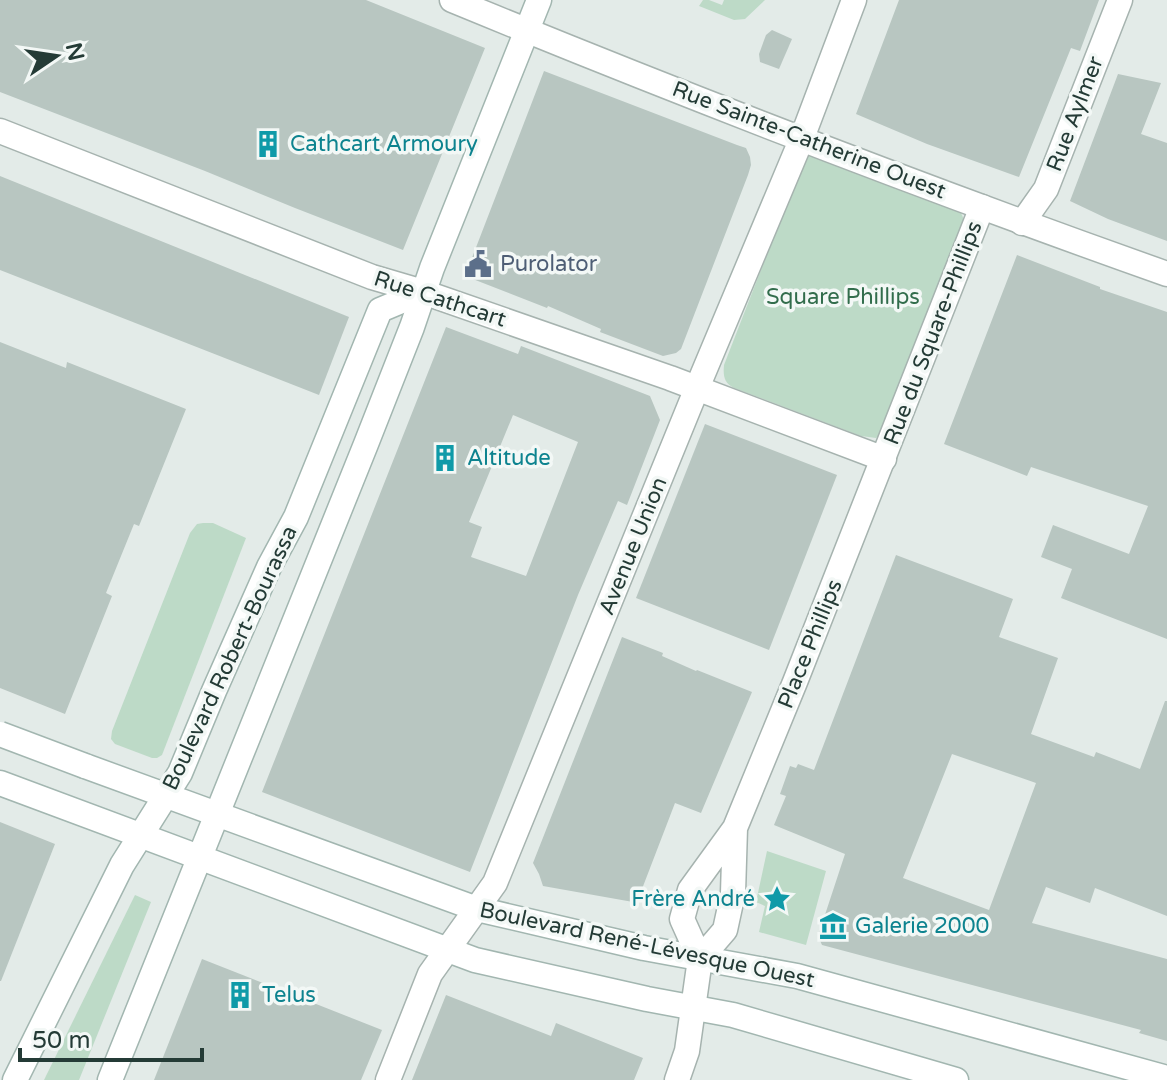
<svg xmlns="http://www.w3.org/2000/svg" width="1167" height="1080" viewBox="0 0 1167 1080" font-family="'Varela Round',sans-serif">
	<rect width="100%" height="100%" fill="#e3ebe8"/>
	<g fill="#bddac7">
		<polygon points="703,0 709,0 722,5 724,0 765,0 745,19 734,20 699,6"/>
		<path d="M 806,154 L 952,206 C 960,210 963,214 964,223 L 881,434 L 876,438 L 861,436 L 734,388 C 724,383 723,376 724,365 Z"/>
		<polygon points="203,523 213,523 246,538 162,755 157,758 152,758 115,744 111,739 112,731 190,533 197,524"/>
		<polygon points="767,851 826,871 806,945 759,932 765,906 756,902"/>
		<polygon points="135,895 151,902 79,1080 44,1080"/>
	</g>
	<g fill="#b8c6c1" fill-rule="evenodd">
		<polygon points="0,0 366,0 485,48 403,250 295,208 205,171 0,92"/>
		<polygon points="899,0 1099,0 1080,51 1071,48 1019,177 927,144 856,114"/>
		<polygon points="772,30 792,39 779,69 760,62 759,54 766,35"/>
		<polygon points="544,71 737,145 746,148 750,157 751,165 748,175 681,349 676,353 663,356 600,332 601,329 548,306 547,308 465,276"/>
		<polygon points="1118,74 1161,83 1141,134 1167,143 1167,241 1108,219 1070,201"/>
		<polygon points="0,176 349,317 319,395 0,270"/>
		<polygon points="1017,255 1100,287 1100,289 1167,312 1167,639 1061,598 1072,569 1041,557 1053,525 1129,554 1148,506 1031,467 1027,476 944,444"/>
		<path d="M 446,327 L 518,354 L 521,346 L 650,396 L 660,420 L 627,505 L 618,501 L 578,595 L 470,872 L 262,792 ZM 513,415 L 578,442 L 526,576 L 471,557 L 482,527 L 469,522 Z"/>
		<polygon points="0,342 66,368 67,362 186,409 139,526 134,524 106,593 112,596 65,714 0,688"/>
		<polygon points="705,424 837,475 769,650 636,598"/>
		<path d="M 896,555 L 1013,599 L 999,637 L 1058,658 L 1031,734 L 1094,757 L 1096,752 L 1140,769 L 1165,701 L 1167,701 L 1167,916 L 1095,888 L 1090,903 L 1046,887 L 1032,923 L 1167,959 L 1167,1041 L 1139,1033 L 1141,1030 L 822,945 L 818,936 L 845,854 L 774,825 L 786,796 L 780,794 L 790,766 L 796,768 L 798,764 L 814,770 ZM 952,754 L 1036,783 L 989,910 L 903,878 Z"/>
		<polygon points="622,637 663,653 662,656 696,671 697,670 752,692 701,813 675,803 637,902 634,901 633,902 543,886 539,874 533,863"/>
		<polygon points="0,822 55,844 1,981 0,981"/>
		<polygon points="202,959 382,1030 361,1080 154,1080"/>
		<polygon points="446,995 551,1036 556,1023 643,1058 634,1080 412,1080"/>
	</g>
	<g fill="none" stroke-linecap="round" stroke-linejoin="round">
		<g stroke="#a6b3af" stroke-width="27">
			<g id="minor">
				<polyline points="0,131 372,277 423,292 670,378 884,459"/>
				<polyline points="1022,223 1046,189 1120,0"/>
				<polyline points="735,828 733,893 725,930 700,959 682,919 690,890 735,828 795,682 982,207"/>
				<polyline points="388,1080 430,974 495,883 697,388 802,138 854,0"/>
			</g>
		</g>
		<g stroke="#a6b3af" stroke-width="27">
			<g id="tertiary">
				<path d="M 452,0 C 688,97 927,189 1167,274"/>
				<polyline points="677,1080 687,1051 700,959"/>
			</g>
		</g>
		<g stroke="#a2b6b0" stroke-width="27">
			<g id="secondary">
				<polyline points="85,766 477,909 644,948 797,976 1167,1078"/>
				<polyline points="0,783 475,960 647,999 733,1015 956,1080"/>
				<polyline points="15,1080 122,865 180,773 214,691 269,567 296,517 380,310 423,292"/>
				<polyline points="110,1080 366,444 412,327 432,268 539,0"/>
			</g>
		</g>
		<use href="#minor" stroke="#fff" stroke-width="24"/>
		<use href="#tertiary" stroke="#fff" stroke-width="24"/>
		<use href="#secondary" stroke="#fff" stroke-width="24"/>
		<g stroke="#a2b6b0" stroke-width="27" stroke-linecap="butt">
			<polyline id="secondary-bridge" points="0,734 85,766"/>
		</g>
		<use href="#secondary-bridge" stroke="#fff" stroke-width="24"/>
	</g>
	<defs>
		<g id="building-bare" transform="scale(2.16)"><path d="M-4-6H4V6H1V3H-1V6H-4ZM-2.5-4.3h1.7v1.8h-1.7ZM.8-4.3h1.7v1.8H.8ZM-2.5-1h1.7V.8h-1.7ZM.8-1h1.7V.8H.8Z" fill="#0f9aa8" stroke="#f3f8f6" stroke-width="2.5" paint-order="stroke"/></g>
		<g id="civic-bare" transform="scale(2.16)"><path d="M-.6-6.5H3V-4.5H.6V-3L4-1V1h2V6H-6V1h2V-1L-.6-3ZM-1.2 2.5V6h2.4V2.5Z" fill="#5c6f8a" stroke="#f3f8f6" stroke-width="2.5" paint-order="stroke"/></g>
		<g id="sight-bare" transform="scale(2.16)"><path d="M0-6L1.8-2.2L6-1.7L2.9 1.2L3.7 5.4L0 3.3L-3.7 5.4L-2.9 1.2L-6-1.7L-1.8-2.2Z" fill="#0f9aa8" stroke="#f3f8f6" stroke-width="2.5" paint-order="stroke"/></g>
		<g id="museum-bare" transform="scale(2.16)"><path d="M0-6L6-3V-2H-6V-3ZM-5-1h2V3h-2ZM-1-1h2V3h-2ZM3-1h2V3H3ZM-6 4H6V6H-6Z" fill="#0f9aa8" stroke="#f3f8f6" stroke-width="2.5" paint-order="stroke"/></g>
	</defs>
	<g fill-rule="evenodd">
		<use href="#building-bare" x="268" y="144"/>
		<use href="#civic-bare" x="478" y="264"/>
		<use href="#building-bare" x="445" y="458"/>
		<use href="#sight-bare" x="777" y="899"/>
		<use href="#museum-bare" x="833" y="926"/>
		<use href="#building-bare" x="240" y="995"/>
	</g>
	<g text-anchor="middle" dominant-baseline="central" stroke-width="7" stroke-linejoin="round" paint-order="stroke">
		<g font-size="22" fill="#243b36" stroke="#f3f8f6">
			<text transform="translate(1075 114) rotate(-69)">Rue Aylmer</text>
			<text transform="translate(809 140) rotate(21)">Rue Sainte-Catherine Ouest</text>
			<text transform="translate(440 299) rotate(18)">Rue Cathcart</text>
			<text transform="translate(933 333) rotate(-69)">Rue du Square-Phillips</text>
			<text transform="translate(633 546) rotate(-68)">Avenue Union</text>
			<text transform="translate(810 644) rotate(-68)">Place Phillips</text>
			<text transform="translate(230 658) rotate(-65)">Boulevard Robert-Bourassa</text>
			<text transform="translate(647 945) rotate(12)">Boulevard René-Lévesque Ouest</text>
		</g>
		<g font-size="22" fill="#0d838f" stroke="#f3f8f6" text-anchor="start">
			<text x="290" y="144">Cathcart Armoury</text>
			<text x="467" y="458">Altitude</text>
			<text x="755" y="899" text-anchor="end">Frère André</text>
			<text x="855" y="926">Galerie 2000</text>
			<text x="262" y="995">Telus</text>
		</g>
		<g font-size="22" fill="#4e5e75" stroke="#f3f8f6" text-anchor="start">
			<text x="500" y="264">Purolator</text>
		</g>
		<g font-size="22" fill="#326d4c" stroke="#f3f8f6">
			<text x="843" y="297">Square Phillips</text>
		</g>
	</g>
	<g transform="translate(56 56) rotate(77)" stroke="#f3f8f6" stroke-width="6" paint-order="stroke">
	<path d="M0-6L14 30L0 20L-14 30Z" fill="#243b36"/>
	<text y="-12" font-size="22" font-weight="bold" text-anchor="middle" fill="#243b36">N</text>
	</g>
	<path d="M20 1048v12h182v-12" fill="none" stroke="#243b36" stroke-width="4"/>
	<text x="32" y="1048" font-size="24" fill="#243b36" stroke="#f3f8f6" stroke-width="6" paint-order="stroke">50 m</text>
</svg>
